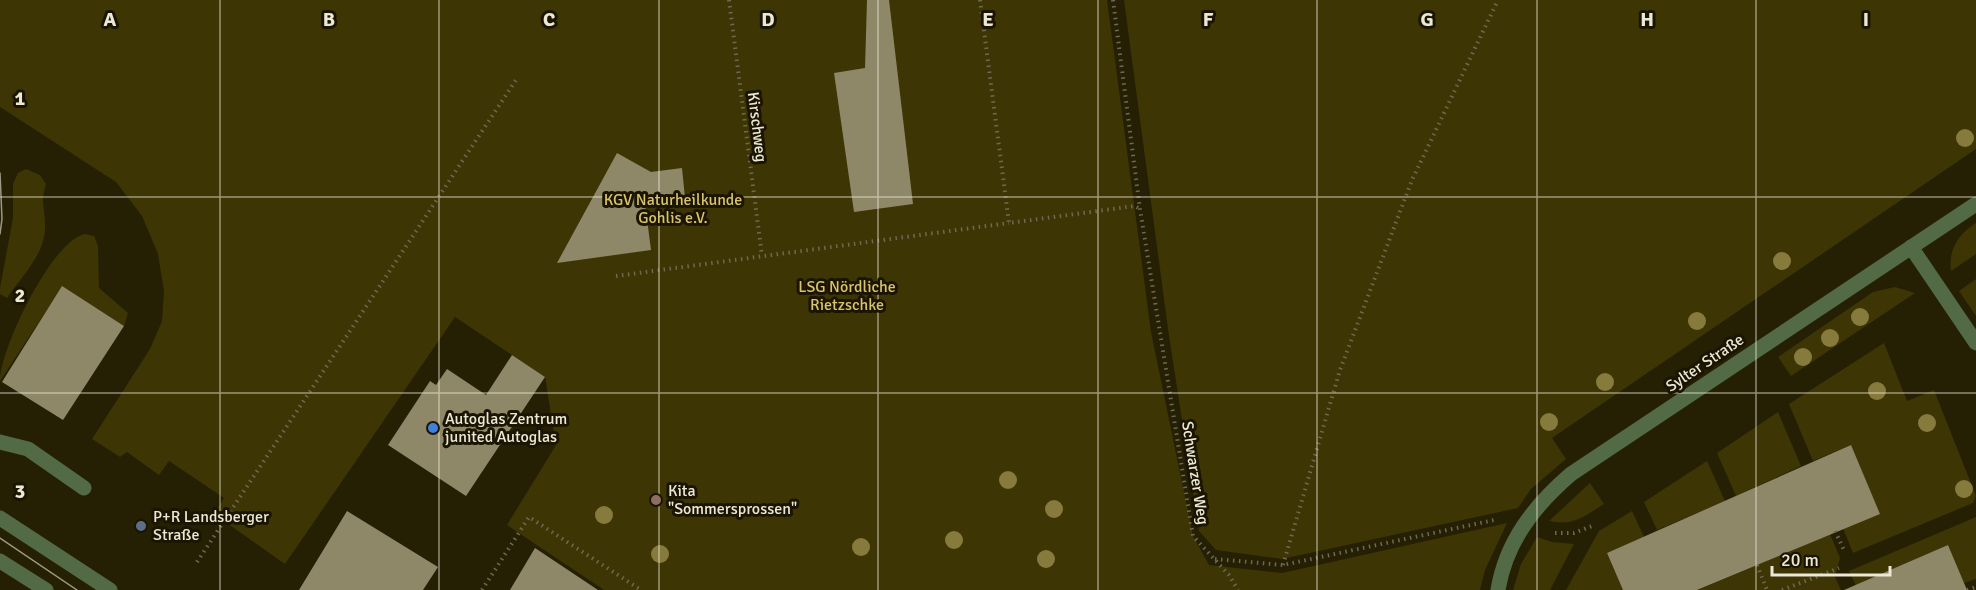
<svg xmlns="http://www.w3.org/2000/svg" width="1976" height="590" viewBox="0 0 1976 590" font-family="Signika,sans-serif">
	<rect width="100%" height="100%" fill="#251f04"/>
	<g fill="#3e3504">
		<polygon points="0,0 1107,0 1151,332 1193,536 1209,565 1282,573 1507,523 1485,570 1480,590 604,590 507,525 556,445 545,377 455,317 285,564 214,514 224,498 169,461 159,475 127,452 120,457 92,439 150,349 162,321 164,291 158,254 142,216 116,182 0,107"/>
		<polygon points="1124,0 1976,0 1976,149 1552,438 1566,459 1531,489 1518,508 1282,559 1216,550 1199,531 1168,329"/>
		<path d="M 26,169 L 40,175 L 46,184 C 40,205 45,206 45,225 C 47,252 21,277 7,298 L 0,294 L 0,288 L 13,218 L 13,184 L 18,173 Z"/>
		<path d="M 1976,223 L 1976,254 L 1951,271 C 1948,250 1958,234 1976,223 Z"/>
		<path d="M 85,234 L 94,236 L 98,246 L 99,288 L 128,313 L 124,326 L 62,287 L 0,381 C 0,349 52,240 85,234 Z"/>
		<polygon points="1976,279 1976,316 1959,291"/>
		<polygon points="1895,287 1915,293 1791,376 1778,357 1873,292"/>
		<polygon points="1884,343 1907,401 1934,390 1976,496 1973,503 1853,553 1843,528 1851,445 1813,461 1789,404"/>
		<polygon points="1778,412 1801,466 1736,496 1717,453"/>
		<polygon points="1707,461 1725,501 1657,530 1644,502"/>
		<path d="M 1590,483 L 1604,504 C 1583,517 1575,526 1549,521 Z"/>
		<polygon points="1632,511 1644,537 1607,553 1623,590 1566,590 1599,531"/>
		<polygon points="1976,517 1976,579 1964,583 1948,545 1858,590 1849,571"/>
		<polygon points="1830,534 1840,558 1835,577 1841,590 1698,590"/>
		<polygon points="1537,537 1552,542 1574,544 1550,590 1513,590 1521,564"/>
	</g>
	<g fill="#8e8869">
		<polygon points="867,0 889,0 913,204 854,212 834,73 865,68"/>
		<polygon points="617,153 651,172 682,168 685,198 645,204 651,250 557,263"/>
		<polygon points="62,286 124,326 63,420 2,382"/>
		<polygon points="512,355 545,377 466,496 388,445 430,381 436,385 447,369 486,395"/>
		<polygon points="1851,445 1880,514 1697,590 1623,590 1607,553"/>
		<polygon points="347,511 438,567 423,590 299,590"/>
		<polygon points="1948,545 1967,590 1844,590"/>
		<polygon points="535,548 598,590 510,590"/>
	</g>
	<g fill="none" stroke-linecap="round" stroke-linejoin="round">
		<g stroke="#6e6952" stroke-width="4" stroke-dasharray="1.5 4.5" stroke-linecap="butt">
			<polyline points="729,0 762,256"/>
			<polyline points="980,0 1009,223 1135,206 1140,209"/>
			<polyline points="1113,0 1140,209 1193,536 1229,575 1238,590"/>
			<polyline points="616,276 1009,223"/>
			<polyline points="1835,531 1844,550"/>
			<polyline points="1555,533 1574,533 1592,526"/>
			<polyline points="1215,559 1283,565 1494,520"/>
			<polyline points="197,562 516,80"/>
			<polyline points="1283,565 1340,370 1412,180 1498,0"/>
			<polyline points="1757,565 1767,590"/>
			<polyline points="482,590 529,517 641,590"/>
			<polyline points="1782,590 1839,568"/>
			<polyline points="1967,590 1976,587"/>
		</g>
		<polyline stroke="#526b46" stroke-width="15" points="0,442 28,449 84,488"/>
		<g stroke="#526b46" stroke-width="15">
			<polyline points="1911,247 1976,343"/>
			<path d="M 1498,590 C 1506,541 1535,505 1571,474 L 1976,204"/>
		</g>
		<g stroke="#526b46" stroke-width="15">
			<polyline points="0,518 110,590"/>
			<polyline points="0,561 46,590"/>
		</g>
		<g stroke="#9e9985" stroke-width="1.5">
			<polyline points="0,173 2,219 0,234"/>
			<polyline points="0,538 77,590"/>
		</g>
	</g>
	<g fill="#877a3d">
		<circle cx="1965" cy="138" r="9"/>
		<circle cx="1782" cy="261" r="9"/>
		<circle cx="1860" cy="317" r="9"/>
		<circle cx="1697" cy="321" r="9"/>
		<circle cx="1830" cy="338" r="9"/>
		<circle cx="1803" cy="357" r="9"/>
		<circle cx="1605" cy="382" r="9"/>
		<circle cx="1877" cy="391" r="9"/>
		<circle cx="1549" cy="422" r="9"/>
		<circle cx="1927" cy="423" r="9"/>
		<circle cx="1008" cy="480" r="9"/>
		<circle cx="1964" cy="489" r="9"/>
		<circle cx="1054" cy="509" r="9"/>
		<circle cx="604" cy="515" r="9"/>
		<circle cx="954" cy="540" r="9"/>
		<circle cx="861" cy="547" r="9"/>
		<circle cx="660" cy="554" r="9"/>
		<circle cx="1046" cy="559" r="9"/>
	</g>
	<path fill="none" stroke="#ece8d8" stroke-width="1.5" stroke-opacity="0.55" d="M 220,0 L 220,590M 439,0 L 439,590M 659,0 L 659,590M 878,0 L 878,590M 1098,0 L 1098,590M 1317,0 L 1317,590M 1537,0 L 1537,590M 1756,0 L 1756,590M 0,197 L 1976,197M 0,393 L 1976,393"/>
	<circle fill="#3f7fe0" stroke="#1b1500" stroke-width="2" cx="433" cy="428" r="6"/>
	<circle fill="#8d6e63" stroke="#1b1500" stroke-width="2" cx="656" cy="500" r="6"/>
	<circle fill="#5c6f8a" stroke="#1b1500" stroke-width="2" cx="141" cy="526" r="6"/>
	<g text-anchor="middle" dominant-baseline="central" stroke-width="6" stroke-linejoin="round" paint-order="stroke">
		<g font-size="16" fill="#ece8d8" stroke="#1b1500">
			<text transform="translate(757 127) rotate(83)">Kirschweg</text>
			<text transform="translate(1705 363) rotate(-34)">Sylter Straße</text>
			<text transform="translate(1195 473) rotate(81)">Schwarzer Weg</text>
		</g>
		<g font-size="16" fill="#d8c46b" stroke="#1b1500">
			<text x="673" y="200">KGV Naturheilkunde<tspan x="673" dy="18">Gohlis e.V.</tspan></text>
			<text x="847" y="287">LSG Nördliche<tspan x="847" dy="18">Rietzschke</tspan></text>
		</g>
		<g font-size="16" fill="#ece8d8" stroke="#1b1500" text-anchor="start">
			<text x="445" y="419">Autoglas Zentrum<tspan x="445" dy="18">junited Autoglas</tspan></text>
			<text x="668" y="491">Kita<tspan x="668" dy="18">"Sommersprossen"</tspan></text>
			<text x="153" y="517">P+R Landsberger<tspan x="153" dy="18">Straße</tspan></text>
		</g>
	</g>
	<g font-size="20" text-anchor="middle" font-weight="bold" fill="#ece8d8" stroke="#1b1500" stroke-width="6" stroke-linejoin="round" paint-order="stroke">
		<text x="110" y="26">A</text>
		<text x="329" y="26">B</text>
		<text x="549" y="26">C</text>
		<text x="768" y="26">D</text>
		<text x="988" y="26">E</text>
		<text x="1208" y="26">F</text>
		<text x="1427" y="26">G</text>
		<text x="1647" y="26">H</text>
		<text x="1866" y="26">I</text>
		<text x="20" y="105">1</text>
		<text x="20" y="302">2</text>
		<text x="20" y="498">3</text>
	</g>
	<path d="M1772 566v9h118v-9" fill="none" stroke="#ece8d8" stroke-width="3"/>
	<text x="1781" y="566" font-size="18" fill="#ece8d8" stroke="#1b1500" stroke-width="4.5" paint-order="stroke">20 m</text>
</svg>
